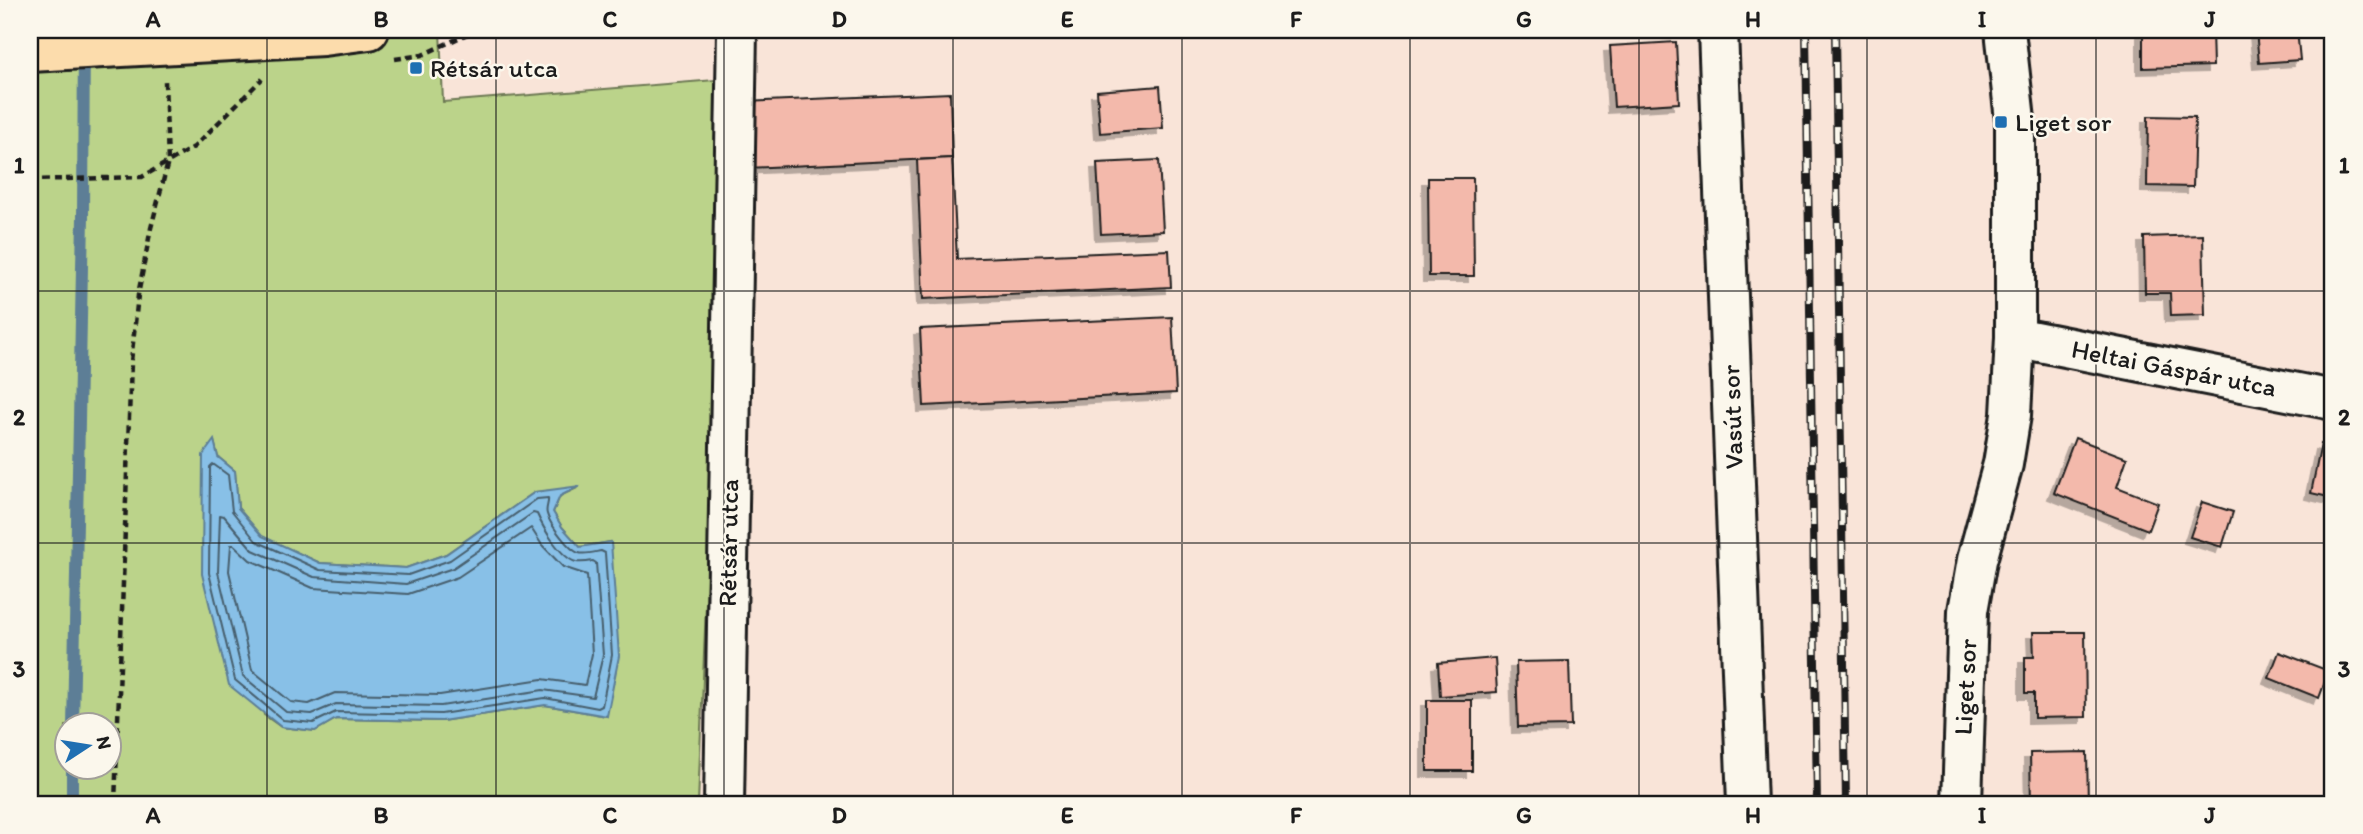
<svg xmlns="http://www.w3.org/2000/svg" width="2363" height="834" viewBox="0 0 2363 834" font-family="Itim,sans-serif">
	<defs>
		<filter id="shadow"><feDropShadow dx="-6" dy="6" stdDeviation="0" flood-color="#0004"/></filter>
	</defs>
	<rect width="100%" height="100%" fill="#f9e4d8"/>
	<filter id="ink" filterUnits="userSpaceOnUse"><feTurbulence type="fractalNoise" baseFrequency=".0143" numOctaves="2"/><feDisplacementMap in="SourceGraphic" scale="14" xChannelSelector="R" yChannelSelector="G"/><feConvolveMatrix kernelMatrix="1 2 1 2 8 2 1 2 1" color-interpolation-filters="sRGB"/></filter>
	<g filter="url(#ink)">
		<path fill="#bbd38a" stroke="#6c7853" stroke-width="2" fill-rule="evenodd" d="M 30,30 L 440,30 L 443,102 L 727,79 L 698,804 L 30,804 ZM 214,441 L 218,457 L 235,471 L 238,508 L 261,536 L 320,563 L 406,568 L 446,554 L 535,492 L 577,488 L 560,496 L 553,512 L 562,527 L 580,547 L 610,542 L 607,716 L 545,705 L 442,721 L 336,719 L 315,731 L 281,727 L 264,715 ZM 66,726 L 108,726 L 108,768 L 66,768 Z"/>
		<polygon fill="#88c0e7" stroke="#5d7e96" stroke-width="2" points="214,440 218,457 235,471 238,508 262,536 320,563 406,568 446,554 535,492 580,486 560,496 553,512 562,527 580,547 611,542 619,656 607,716 545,705 442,721 336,719 315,731 281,727 229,685 202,574 203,455"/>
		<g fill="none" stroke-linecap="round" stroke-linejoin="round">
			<g stroke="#475e6d" stroke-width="2">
				<path d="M 213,464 L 228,475 L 232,511 L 256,541 L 320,570 L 408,575 L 450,560 L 537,499 L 548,498 C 549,504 545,508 547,514 C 549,523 570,551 579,553 C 585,555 595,552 601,551 L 605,553 L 612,655 L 602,706 L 598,708 L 545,698 L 441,714 L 336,712 L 313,723 L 283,720 L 235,680 L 209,573 L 210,467 Z"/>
				<path d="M 533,513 L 537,514 C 543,528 561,558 576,562 C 582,563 588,562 593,561 L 596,563 L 603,655 L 593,697 L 543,690 L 441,706 L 336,704 L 312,714 L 286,712 L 243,676 L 218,572 L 220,515 L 224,516 L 253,550 L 314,577 L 406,584 L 453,568 Z"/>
				<polygon points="531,528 542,545 563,567 587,575 592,654 585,685 542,679 440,695 335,693 309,704 291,702 252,670 229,571 231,545 234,545 250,560 313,588 408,594 458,577"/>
			</g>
			<g stroke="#5d7e96" stroke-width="12">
				<polyline points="73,726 83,217 84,30"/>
				<polyline points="72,804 72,768"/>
			</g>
		</g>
		<g fill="#f3b9ab" stroke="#1c1c1c" stroke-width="2" filter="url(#shadow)">
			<polygon points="2143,30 2212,30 2213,66 2143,68"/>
			<polygon points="2256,30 2297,30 2300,60 2259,63"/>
			<polygon points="1676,42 1679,103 1614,107 1610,46"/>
			<polygon points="1160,86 1163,128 1100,133 1097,91"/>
			<polygon points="950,93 952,158 747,168 744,102"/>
			<polygon points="2148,116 2195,117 2193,187 2147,186"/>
			<polygon points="952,158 957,259 1169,250 1171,287 923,299 917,160"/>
			<polygon points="1159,160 1163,231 1101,234 1097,163"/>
			<polygon points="1428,178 1473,178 1474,276 1429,276"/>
			<polygon points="2203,235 2205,315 2171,316 2170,293 2145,293 2144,237"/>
			<polygon points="1172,317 1176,393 924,406 920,329"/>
			<polygon points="2075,438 2127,458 2117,487 2158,503 2148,530 2054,493"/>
			<polygon points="2321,444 2333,447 2333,498 2311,493"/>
			<polygon points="2202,502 2233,512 2222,547 2190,537"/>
			<polygon points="2033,632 2085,632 2086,717 2034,718 2034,693 2025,693 2025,657 2034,657"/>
			<polygon points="2279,652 2329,671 2319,698 2269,678"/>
			<polygon points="1495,658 1497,692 1440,696 1438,663"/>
			<polygon points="1569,661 1571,726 1518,727 1516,662"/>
			<rect x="1427" y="700" width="45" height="71"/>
			<polygon points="2087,752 2088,804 2031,804 2030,753"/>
		</g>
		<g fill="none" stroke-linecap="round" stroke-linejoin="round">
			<g stroke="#1c1c1c" stroke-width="44">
				<g id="minor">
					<polyline points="1718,30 1747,804"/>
					<polyline points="2015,337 2333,400"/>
					<polyline points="724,804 737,30"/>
					<polyline points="1962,804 1968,611 1977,560 2003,464 2011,415 2015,337 2015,120 2005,30"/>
				</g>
			</g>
			<g stroke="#1c1c1c" stroke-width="44">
				<polyline id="major" points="30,52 323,36 369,30"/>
			</g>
			<g stroke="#1c1c1c" stroke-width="4.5" stroke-dasharray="7 5" stroke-linecap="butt">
				<polyline points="395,59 422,55 476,30"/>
				<polyline points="30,180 142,177 194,147 262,79"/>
				<polyline points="115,804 131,362 138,295 151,228 168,162 165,81"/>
			</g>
			<use href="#minor" stroke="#fbf7ec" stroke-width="38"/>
			<use href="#major" stroke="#fcdcac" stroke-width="38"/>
			<g stroke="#1c1c1c" stroke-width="8">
				<g id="rail">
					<polyline points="1806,30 1817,804"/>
					<polyline points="1835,30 1846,804"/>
				</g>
			</g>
			<use href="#rail" stroke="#fbf7ec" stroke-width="5" stroke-dasharray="16" stroke-linecap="butt"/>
		</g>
	</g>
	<path fill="none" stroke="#1c1c1c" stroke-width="2" stroke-opacity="0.55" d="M 267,30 L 267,804M 496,30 L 496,804M 724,30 L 724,804M 953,30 L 953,804M 1182,30 L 1182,804M 1410,30 L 1410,804M 1639,30 L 1639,804M 1867,30 L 1867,804M 2096,30 L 2096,804M 30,291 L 2333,291M 30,543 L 2333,543"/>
	<g fill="#1f6fb2" stroke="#fbf7ec" stroke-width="2.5">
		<rect x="409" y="61" width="14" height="14" rx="3.5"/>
		<rect x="1994" y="115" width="14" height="14" rx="3.5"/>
	</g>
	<g text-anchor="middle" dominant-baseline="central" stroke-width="5" stroke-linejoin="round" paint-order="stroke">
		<g font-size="26" fill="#1c1c1c" stroke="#fbf7ec" text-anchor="start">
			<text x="430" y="68">Rétsár utca</text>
			<text x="2015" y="122">Liget sor</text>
		</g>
		<g font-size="26" fill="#1c1c1c" stroke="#fbf7ec">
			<text transform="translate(2174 368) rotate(11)">Heltai Gáspár utca</text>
			<text transform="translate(1732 417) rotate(-92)">Vasút sor</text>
			<text transform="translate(728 543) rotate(-89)">Rétsár utca</text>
			<text transform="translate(1965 687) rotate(-87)">Liget sor</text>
		</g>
	</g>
	<rect width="2363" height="834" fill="none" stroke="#fbf7ec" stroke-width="77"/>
	<g transform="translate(88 746) rotate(78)"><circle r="33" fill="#fbf7ec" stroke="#a29f99" stroke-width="2"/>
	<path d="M0-5L12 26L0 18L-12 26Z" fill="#1f6fb2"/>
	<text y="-10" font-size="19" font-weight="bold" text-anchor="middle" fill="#1c1c1c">N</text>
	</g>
	<rect x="38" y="38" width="2286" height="758" fill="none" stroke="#1c1c1c" stroke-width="2.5"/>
	<g font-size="23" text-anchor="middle" font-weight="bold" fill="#1c1c1c">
		<text x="153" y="27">A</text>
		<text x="381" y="27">B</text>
		<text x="610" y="27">C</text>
		<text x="839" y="27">D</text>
		<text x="1067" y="27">E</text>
		<text x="1296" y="27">F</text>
		<text x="1524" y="27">G</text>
		<text x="1753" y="27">H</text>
		<text x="1982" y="27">I</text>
		<text x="2210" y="27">J</text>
		<text x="19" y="173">1</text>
		<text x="2344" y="173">1</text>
		<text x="19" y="425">2</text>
		<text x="2344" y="425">2</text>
		<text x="19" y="677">3</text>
		<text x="2344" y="677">3</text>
		<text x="153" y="823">A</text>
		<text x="381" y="823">B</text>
		<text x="610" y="823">C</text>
		<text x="839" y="823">D</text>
		<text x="1067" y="823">E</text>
		<text x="1296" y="823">F</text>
		<text x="1524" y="823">G</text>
		<text x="1753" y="823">H</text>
		<text x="1982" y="823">I</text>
		<text x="2210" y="823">J</text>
	</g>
</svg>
